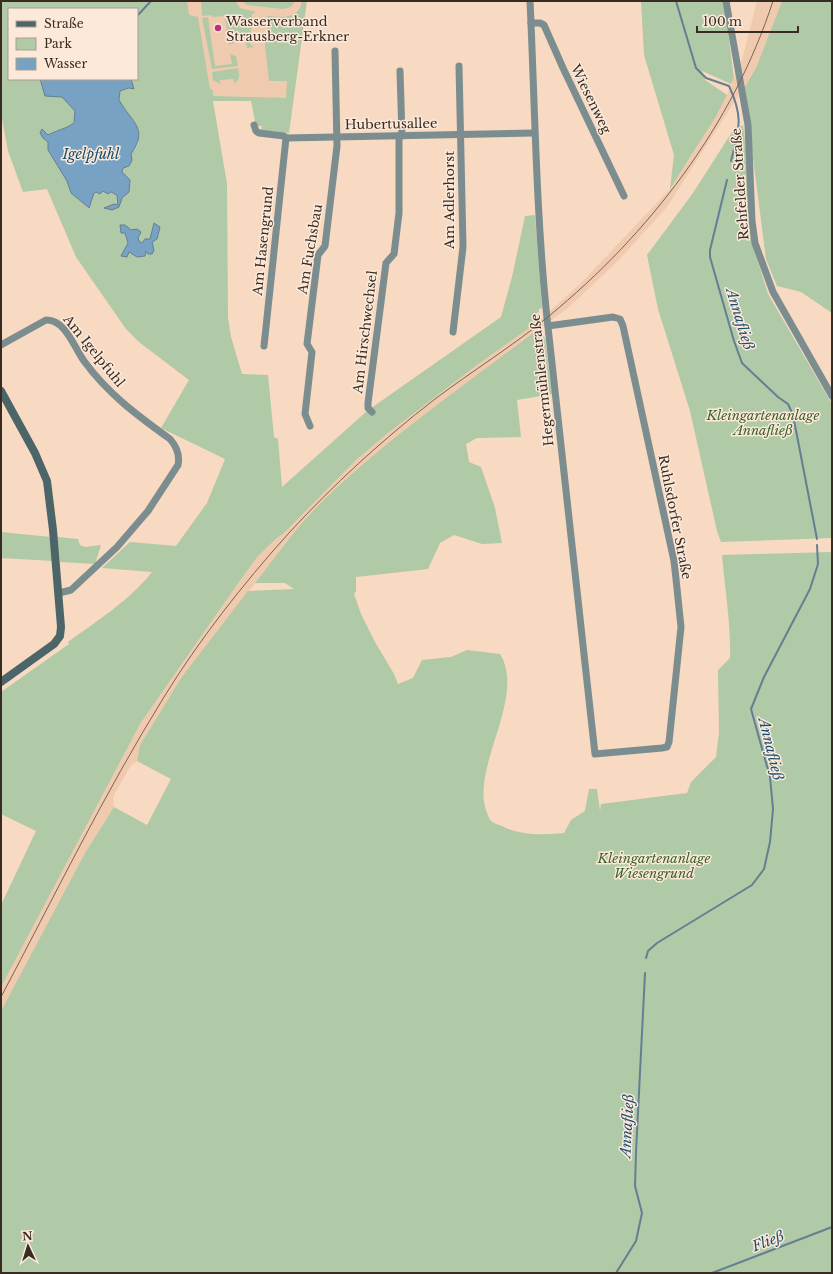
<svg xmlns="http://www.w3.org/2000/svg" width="833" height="1274" viewBox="0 0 833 1274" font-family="'Libre Baskerville',serif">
	<rect width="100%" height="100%" fill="#f8d9c1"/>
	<g fill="#f0caae">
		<polygon points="187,1 304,1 293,102 213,100 184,21"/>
		<polygon points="757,1 782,1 756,68 667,207 618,261 569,307 442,401 383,448 312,512 284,544 274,559 181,678 140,745 137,761 131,765 113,797 114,807 85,853 1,1011 1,987 121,758 140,724 239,582 258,556 278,537 283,534 356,460 388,433 477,365 539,321 580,284 670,189 696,149 727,95 742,60"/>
	</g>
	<g fill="#b0c9a7" fill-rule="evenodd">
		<path d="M 1,1 L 187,1 L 189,15 L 198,17 L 210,89 L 213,90 L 213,96 L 286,98 L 287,81 L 269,81 L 265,46 L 268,16 C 282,17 299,20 302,1 L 307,1 L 289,133 L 261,130 L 262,126 L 256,126 L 251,101 L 213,101 L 227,184 L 228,318 L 231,337 L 242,374 L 268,375 L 274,437 L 278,439 L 282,487 L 367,411 L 501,317 L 512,277 L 525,216 L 535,215 L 542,308 L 539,309 L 539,321 L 477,365 L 388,433 L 356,460 L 283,534 L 278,537 L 258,556 L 239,582 L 140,724 L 1,987 L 1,905 L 36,831 L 1,814 L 1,692 L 69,644 L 68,642 C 97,621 130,600 152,572 L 102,568 L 130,542 L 176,546 L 207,503 L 225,459 L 161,428 L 189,380 L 139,342 L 126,329 L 76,257 L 47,189 L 23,192 L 8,151 L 1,113 ZM 9,9 L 137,9 L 137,79 L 131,79 L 133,88 L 120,91 L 119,101 L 136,124 L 138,144 L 131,154 L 132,160 L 123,168 L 122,198 L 117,208 L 105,208 L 111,205 L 118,205 L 117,194 L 102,191 L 94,193 L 88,208 L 71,193 L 67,181 L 48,150 L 48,142 L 43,138 L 55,131 L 66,129 L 74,123 L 75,111 L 62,97 L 54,97 L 42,88 L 40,79 L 9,79 ZM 154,223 L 159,234 L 151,242 L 154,250 L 146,251 L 137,257 L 133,253 L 123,252 L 128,243 L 125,233 L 127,228 C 135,231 136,241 143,243 L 145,239 L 150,240 Z"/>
		<polygon points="201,1 235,1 240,8 256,12 252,14 250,44 254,47 247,48 245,36 234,37 234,43 229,45 225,16 212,17 211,15 202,16"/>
		<polygon points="242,1 295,1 291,7 283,9 247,5"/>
		<polygon points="641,1 724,2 734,78 731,84 702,71 705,80 727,95 715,118 670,189 674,155 644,55"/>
		<polygon points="782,1 832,1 832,313 801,292 777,286 766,259 744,88 756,68"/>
		<polygon points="208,17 215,66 232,64 230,54 236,56 238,66 212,69 202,18"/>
		<path d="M 238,68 C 239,74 241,80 234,83 L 234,79 L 220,80 L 220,84 L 213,80 L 212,72 Z"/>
		<polygon points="743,125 747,156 749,232 768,294 832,404 832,538 721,542 717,531 690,411 658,309 647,255 693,193 732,132"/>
		<path d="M 537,330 L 545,338 L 552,394 L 517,400 L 521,437 L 477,438 L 466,444 L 469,462 L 481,467 L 495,508 L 502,543 L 482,544 L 454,535 L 440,543 L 428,569 L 356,577 L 356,591 L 354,594 L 361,614 L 375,642 L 394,674 L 398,684 L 413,678 L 422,660 L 451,657 L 467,650 L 500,654 C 527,698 469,769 487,813 C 488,815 489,819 491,821 C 494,823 498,825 502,826 C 520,836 544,835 564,833 L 571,820 L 585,811 L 589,789 L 597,789 L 600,811 L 601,804 L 687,793 L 691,782 L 716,757 L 719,733 L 718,670 L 730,658 C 731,624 725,590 722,555 L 832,552 L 832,1273 L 1,1273 L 1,1011 L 85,853 L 114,807 L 147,825 L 171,779 L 137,761 L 140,745 L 181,678 L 248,591 L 294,589 L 285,583 L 255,583 C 274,559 291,534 312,512 C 380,443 461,388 537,330 Z"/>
		<polygon points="1,532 51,537 53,561 1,558"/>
		<polygon points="57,537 78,539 80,545 85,547 101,545 95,564 60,562"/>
	</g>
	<g fill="#77a2c3" stroke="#647e93">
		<path d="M 40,79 L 131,79 L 134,89 L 129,88 L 120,91 L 119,100 C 132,123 149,128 131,154 L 132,160 L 129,166 L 123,168 L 122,172 L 130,180 L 129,192 L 122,198 L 119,207 L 112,210 L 104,208 L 114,204 L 118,205 L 117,195 L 111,192 L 108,194 L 103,191 L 100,194 L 96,192 L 94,193 L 89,208 L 71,193 L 67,181 L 48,150 L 48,142 L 43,138 L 40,133 L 42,129 L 48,135 C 57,130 66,129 74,123 L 75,111 L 62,97 L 45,96 Z"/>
		<polygon points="154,223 160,227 157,239 152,242 154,250 152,254 148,254 146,251 145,256 137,257 129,252 127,257 121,256 128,243 125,233 121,233 120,225 125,225 131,230 137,229 141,232 138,238 139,241 142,243 145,239 150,239"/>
	</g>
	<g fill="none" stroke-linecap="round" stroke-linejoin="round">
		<g stroke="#647e93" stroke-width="2">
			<path d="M 676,1 L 696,68 L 706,78 L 729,86 C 744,118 739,129 731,161"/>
			<polyline points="137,16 151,1"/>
			<polyline points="727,180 710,250 710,257 734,341 742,363 778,397 788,404 793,415 817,539"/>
			<polyline points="646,958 648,951 657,943 752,885 764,869 770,842 773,809 770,777 751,709 764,677 810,589 818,564 817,545"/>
			<polyline points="616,1273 636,1241 642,1213 635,1186 636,1152 645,973"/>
			<polyline points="712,1273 832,1227"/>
		</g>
		<g stroke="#7b8d8f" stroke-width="7">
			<path d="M 530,1 C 535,107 536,213 547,318 L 595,754 L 662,748 L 667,747 L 669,742 L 681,627 L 676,579 L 674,561 L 623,326 L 620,319 L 613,317 L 548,326"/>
			<polyline points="726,1 748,125 752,221 755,243 773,292 832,396"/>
			<polyline points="531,23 540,23 544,25 563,68 624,196"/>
			<polyline points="400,71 402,136"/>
			<polyline points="254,125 256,131 259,133 284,136 286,138 534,133"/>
			<polyline points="453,332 463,247 459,66"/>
			<path d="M 1,345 L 46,320 C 65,319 74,347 84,361 C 108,394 138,416 170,439 C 177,447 180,455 178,465 L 148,511 L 117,547 L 71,590 L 59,593"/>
			<polyline points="264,346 286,138"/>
			<polyline points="372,412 368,408 368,403 386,263 394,254 399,213 399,136"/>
			<polyline points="310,426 305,414 312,352 307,344 318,255 325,246 337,146 335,51"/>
		</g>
		<polyline stroke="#4b6569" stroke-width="8" points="1,391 35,453 47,481 53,530 61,627 60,636 54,644 1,682"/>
		<path stroke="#766456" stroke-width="1" d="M 1,997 C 54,897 104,794 164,697 C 199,640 243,584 288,534 C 333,485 382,440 435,399 C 472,371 513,346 549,316 C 649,234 733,125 773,1"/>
	</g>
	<circle fill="#b73278" stroke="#fce9da" stroke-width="1.5" cx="218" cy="28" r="4"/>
	<g text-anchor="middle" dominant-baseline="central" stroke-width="3" stroke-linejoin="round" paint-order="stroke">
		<g font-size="13" fill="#372b22" stroke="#fce9da" text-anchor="start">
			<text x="226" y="21">Wasserverband<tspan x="226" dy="15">Strausberg-Erkner</tspan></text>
		</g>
		<g font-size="13" fill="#372b22" stroke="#fce9da">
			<text transform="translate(591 99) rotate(64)">Wiesenweg</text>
			<text transform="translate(391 124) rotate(-1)">Hubertusallee</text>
			<text transform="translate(740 184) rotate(-94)">Rehfelder Straße</text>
			<text transform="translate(449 200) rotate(-90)">Am Adlerhorst</text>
			<text transform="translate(263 241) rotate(-84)">Am Hasengrund</text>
			<text transform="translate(310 249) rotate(-80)">Am Fuchsbau</text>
			<text transform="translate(365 332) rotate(-83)">Am Hirschwechsel</text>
			<text transform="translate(94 351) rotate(51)">Am Igelpfuhl</text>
			<text transform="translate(542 380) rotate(-96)">Hegermühlenstraße</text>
			<text transform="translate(675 517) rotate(79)">Ruhlsdorfer Straße</text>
		</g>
		<g font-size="13" font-style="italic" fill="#396129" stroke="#fce9da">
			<text x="763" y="415">Kleingartenanlage<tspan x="763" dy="15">Annafließ</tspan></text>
			<text x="654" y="858">Kleingartenanlage<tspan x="654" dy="15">Wiesengrund</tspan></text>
		</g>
		<g font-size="14" font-style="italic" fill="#194c6d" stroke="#fce9da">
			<text x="91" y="154">Igelpfuhl</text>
			<text transform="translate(740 319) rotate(73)">Annafließ</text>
			<text transform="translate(771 749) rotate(76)">Annafließ</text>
			<text transform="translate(627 1126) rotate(-87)">Annafließ</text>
			<text transform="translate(768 1241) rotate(-21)">Fließ</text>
		</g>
	</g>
	<rect width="833" height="1274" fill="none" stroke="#372b22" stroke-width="4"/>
	<rect x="8" y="8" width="130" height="72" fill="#fce9da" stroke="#ad9d90"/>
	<rect x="16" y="21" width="20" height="6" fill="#4b6569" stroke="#ad9d90"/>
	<text x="44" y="28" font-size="12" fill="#372b22">Straße</text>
	<rect x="16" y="38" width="20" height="12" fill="#b0c9a7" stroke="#ad9d90"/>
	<text x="44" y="48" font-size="12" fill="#372b22">Park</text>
	<rect x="16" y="58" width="20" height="12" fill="#77a2c3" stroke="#ad9d90"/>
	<text x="44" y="68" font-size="12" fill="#372b22">Wasser</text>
	<g transform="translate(28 1246) rotate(356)" stroke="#fce9da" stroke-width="3" paint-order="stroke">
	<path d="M0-3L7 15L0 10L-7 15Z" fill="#372b22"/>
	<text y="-6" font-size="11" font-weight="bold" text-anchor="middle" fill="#372b22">N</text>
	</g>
	<path d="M697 26v6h101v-6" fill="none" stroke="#372b22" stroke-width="2"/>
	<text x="703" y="26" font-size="12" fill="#372b22" stroke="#fce9da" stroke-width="3" paint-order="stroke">100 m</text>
</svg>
